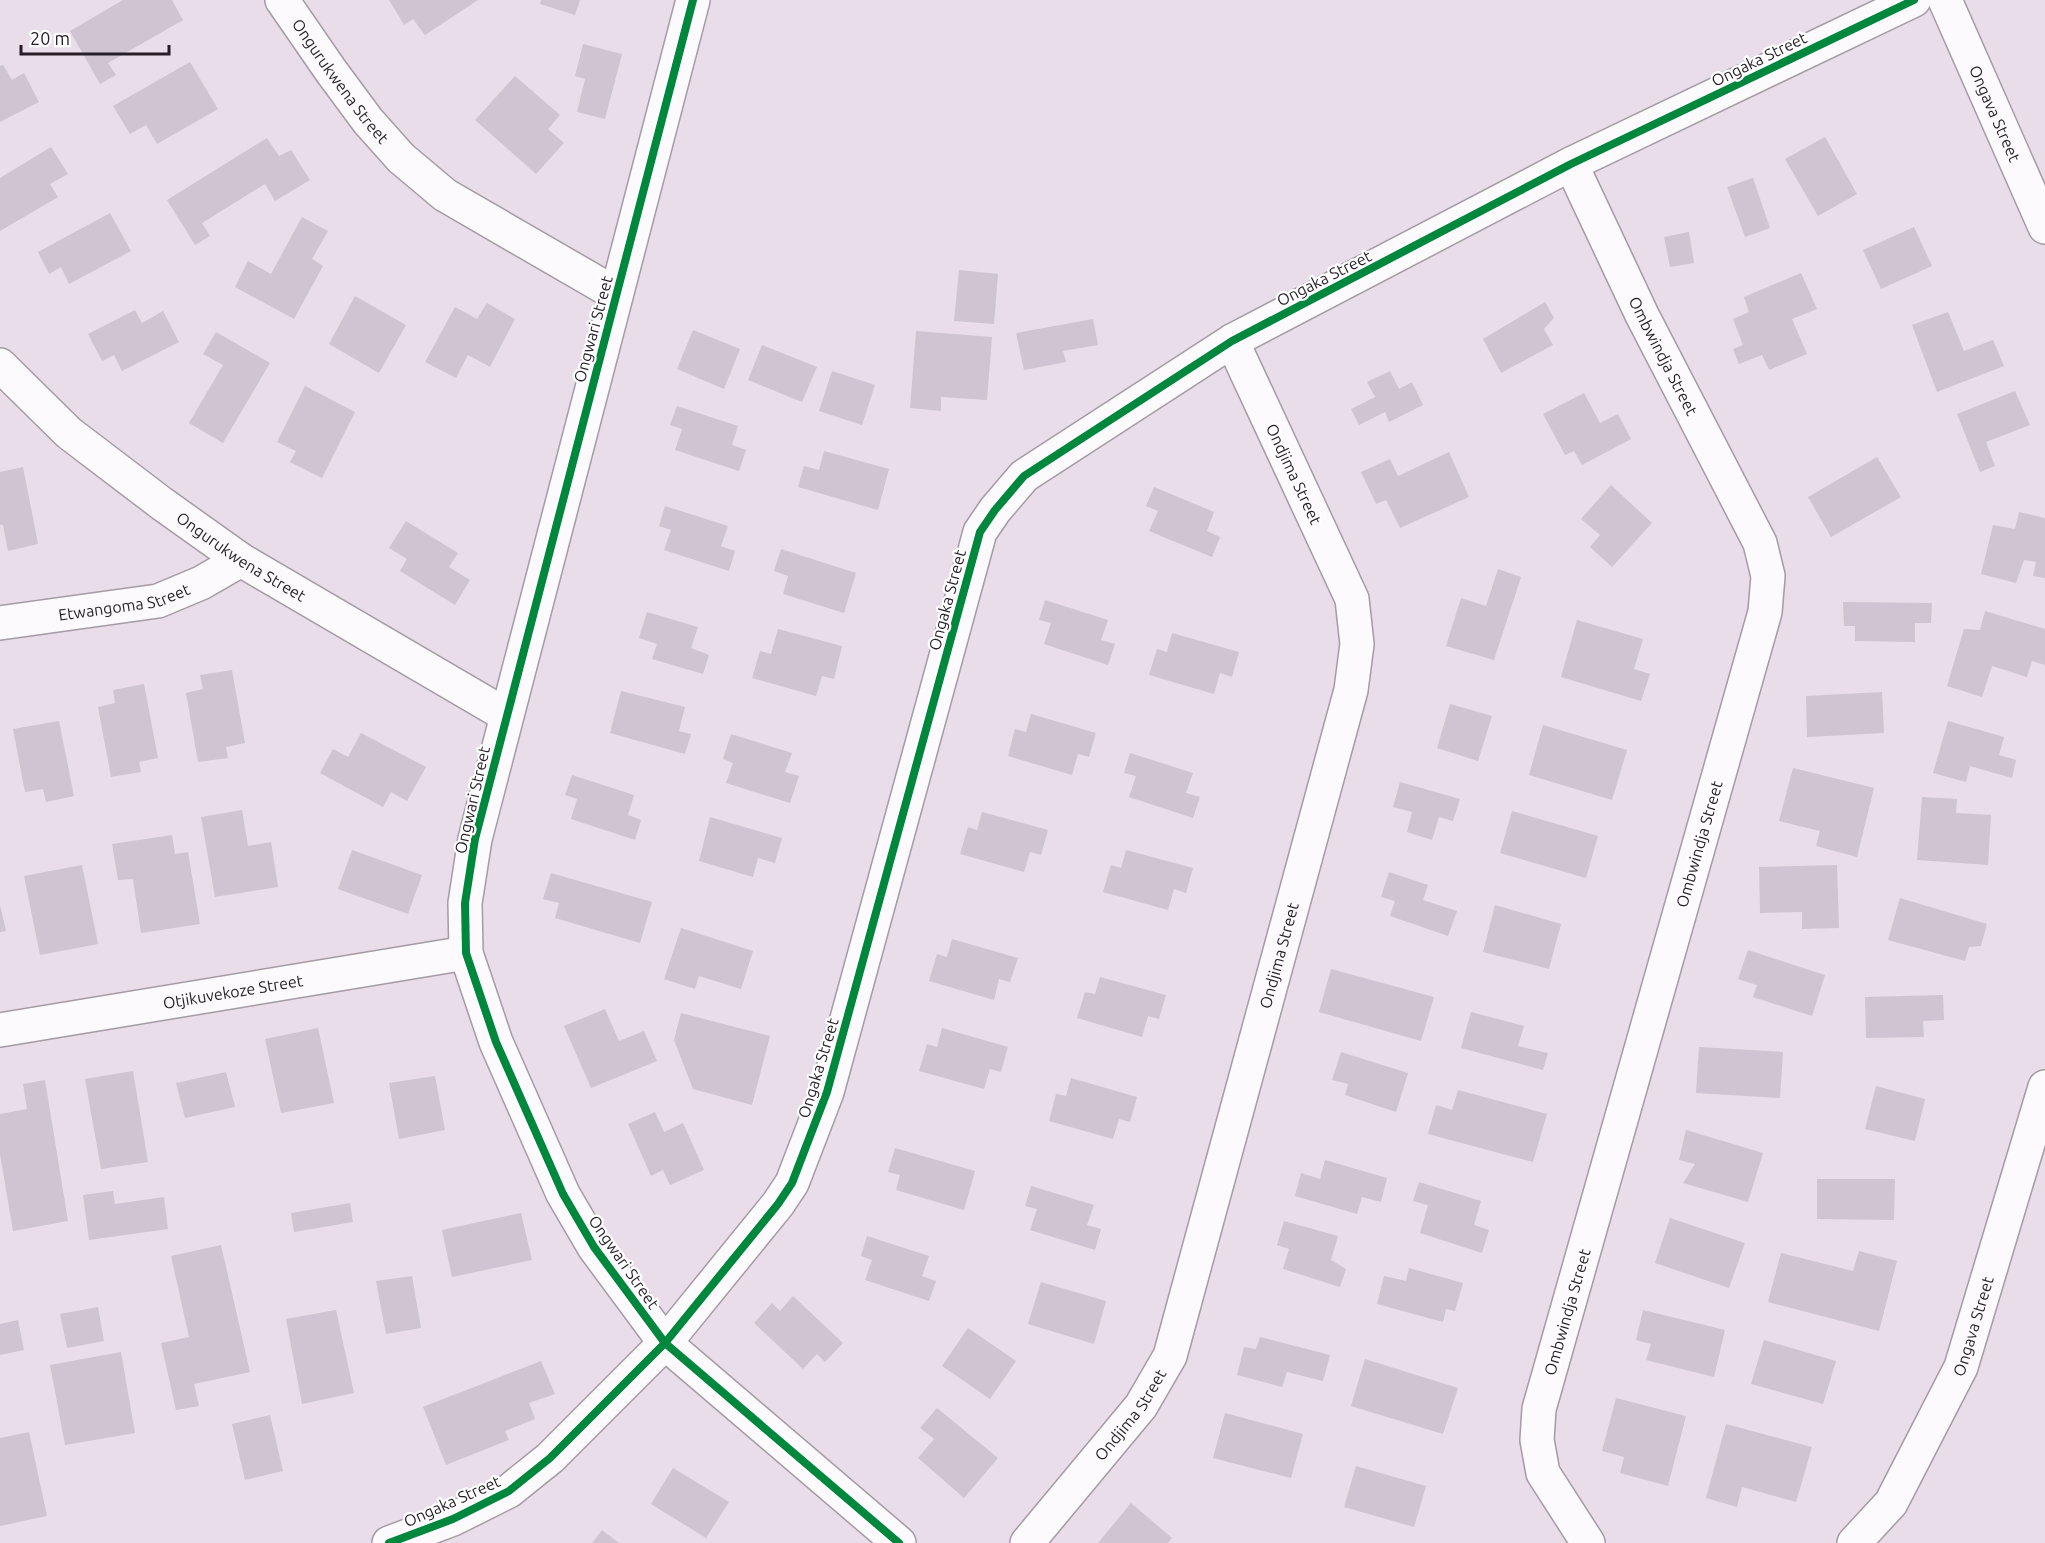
<svg xmlns="http://www.w3.org/2000/svg" width="2045" height="1543" viewBox="0 0 2045 1543" font-family="Ubuntu,sans-serif">
	<rect width="100%" height="100%" fill="#e8dde9"/>
	<g fill="#cfc4d2">
		<polygon points="123,0 172,0 183,20 108,63 116,75 100,84 70,31"/>
		<polygon points="389,0 478,0 425,35 413,19 404,25"/>
		<polygon points="541,0 580,0 575,15 540,4"/>
		<polygon points="583,44 622,54 605,119 577,112 585,79 575,76"/>
		<polygon points="190,62 218,109 157,144 146,125 130,134 113,106"/>
		<polygon points="3,65 12,80 24,73 39,102 0,122 0,66"/>
		<polygon points="515,76 560,115 548,129 564,143 536,174 475,120"/>
		<polygon points="1825,137 1857,194 1818,216 1785,159"/>
		<polygon points="267,138 279,156 291,150 310,180 275,201 265,184 202,223 210,236 195,245 167,200"/>
		<polygon points="51,147 68,174 50,184 58,197 0,231 0,178"/>
		<polygon points="1753,178 1770,228 1745,237 1727,187"/>
		<polygon points="110,213 131,251 69,284 61,267 49,274 38,252"/>
		<polygon points="302,217 328,231 312,259 323,266 294,319 235,287 248,261 271,274"/>
		<polygon points="1914,227 1932,266 1881,289 1863,250"/>
		<polygon points="1689,232 1694,263 1670,267 1664,237"/>
		<polygon points="959,270 998,274 994,324 954,321"/>
		<polygon points="1801,273 1817,309 1792,319 1807,354 1769,370 1762,355 1739,364 1733,349 1743,345 1733,319 1749,312 1744,297"/>
		<polygon points="355,296 406,325 379,373 329,344"/>
		<polygon points="1545,302 1554,318 1544,329 1553,345 1501,373 1483,339"/>
		<polygon points="487,303 515,319 490,367 468,355 456,378 425,362 455,307 477,319"/>
		<polygon points="135,310 142,323 163,311 179,342 122,371 114,355 102,361 88,334"/>
		<polygon points="1948,312 1964,351 1993,340 2004,366 1937,392 1912,325"/>
		<polygon points="1093,319 1098,345 1063,351 1066,362 1024,370 1016,333"/>
		<polygon points="693,330 740,349 724,389 677,369"/>
		<polygon points="916,331 992,337 987,400 941,397 941,411 910,408"/>
		<polygon points="216,332 270,363 223,443 189,423 223,365 203,354"/>
		<polygon points="762,345 817,367 802,402 748,380"/>
		<polygon points="832,371 875,385 862,425 819,411"/>
		<polygon points="1390,371 1399,389 1412,382 1423,405 1389,422 1385,412 1359,425 1351,409 1375,397 1367,382"/>
		<polygon points="305,386 355,412 322,478 290,462 296,451 277,442"/>
		<polygon points="2015,391 2030,425 1986,442 1995,466 1980,472 1957,414"/>
		<polygon points="1584,393 1600,423 1618,414 1631,439 1582,465 1574,451 1565,455 1543,414"/>
		<polygon points="677,406 738,426 732,445 746,450 739,471 675,450 682,429 670,425"/>
		<polygon points="824,451 889,469 878,510 798,487 804,466 819,470"/>
		<polygon points="1449,452 1469,497 1400,528 1386,500 1376,504 1361,472 1390,459 1398,476"/>
		<polygon points="1877,457 1901,497 1831,537 1808,497"/>
		<polygon points="23,467 38,544 8,551 3,525 0,525 0,472"/>
		<polygon points="1611,485 1652,523 1612,567 1590,547 1600,535 1581,519"/>
		<polygon points="1154,487 1214,512 1207,531 1220,537 1212,557 1149,531 1158,511 1146,506"/>
		<polygon points="665,506 728,526 721,546 735,551 729,571 664,550 671,530 659,526"/>
		<polygon points="2019,512 2045,518 2045,578 2033,576 2036,562 2024,560 2016,583 1981,574 1993,525 2015,529"/>
		<polygon points="406,521 458,553 449,567 470,580 455,605 400,571 407,559 389,548"/>
		<polygon points="781,549 856,573 844,613 783,594 788,576 774,571"/>
		<polygon points="1498,569 1521,577 1494,660 1446,646 1461,598 1486,606"/>
		<polygon points="1045,600 1108,620 1101,640 1115,644 1108,665 1044,644 1051,623 1039,620"/>
		<polygon points="1843,602 1932,603 1931,623 1915,623 1915,642 1855,641 1855,626 1844,626"/>
		<polygon points="1985,611 2045,629 2045,665 2032,661 2027,677 1992,666 1982,697 1947,686 1964,629 1980,630"/>
		<polygon points="647,612 698,627 691,648 709,655 703,674 652,659 657,644 639,638"/>
		<polygon points="1577,620 1643,639 1634,669 1650,674 1641,701 1561,677"/>
		<polygon points="778,629 842,646 834,679 822,676 816,696 752,678 760,651 771,654"/>
		<polygon points="1172,633 1239,652 1232,677 1220,673 1214,694 1149,675 1157,649 1167,652"/>
		<polygon points="232,670 245,743 226,747 228,758 198,762 186,693 203,689 200,675"/>
		<polygon points="144,684 158,758 139,762 141,772 111,777 98,707 115,703 113,690"/>
		<polygon points="621,691 685,707 679,731 691,734 685,754 610,733"/>
		<polygon points="1882,692 1884,733 1807,737 1806,696"/>
		<polygon points="1450,704 1492,716 1478,761 1437,748"/>
		<polygon points="1031,714 1096,733 1089,757 1078,754 1072,775 1008,756 1015,729 1026,732"/>
		<polygon points="59,721 74,796 46,802 43,789 25,792 13,729"/>
		<polygon points="1948,721 2004,737 1999,755 2016,760 2012,778 1970,766 1966,782 1933,773"/>
		<polygon points="1543,725 1627,750 1612,800 1529,775"/>
		<polygon points="361,733 426,767 407,801 391,792 383,807 320,773 333,749 348,757"/>
		<polygon points="731,734 792,753 785,772 799,776 790,803 726,783 733,763 723,759"/>
		<polygon points="1130,753 1193,773 1186,793 1200,797 1193,818 1129,797 1136,776 1124,773"/>
		<polygon points="1793,768 1874,788 1857,857 1816,846 1820,831 1779,821"/>
		<polygon points="572,775 634,795 628,815 641,820 635,840 571,819 577,799 565,795"/>
		<polygon points="1400,782 1460,799 1453,821 1439,817 1432,840 1407,832 1412,812 1393,807"/>
		<polygon points="1922,797 1957,799 1956,813 1991,815 1988,865 1917,860"/>
		<polygon points="242,810 248,846 271,842 278,887 215,897 201,817"/>
		<polygon points="1512,811 1598,836 1586,878 1500,853"/>
		<polygon points="982,812 1048,830 1041,855 1030,852 1024,872 960,854 968,827 977,830"/>
		<polygon points="710,817 782,838 775,863 758,858 753,877 699,861"/>
		<polygon points="172,835 175,854 188,852 200,924 141,933 133,879 118,880 112,844"/>
		<polygon points="352,850 422,875 408,914 338,889"/>
		<polygon points="1126,850 1193,868 1186,893 1174,889 1168,910 1103,892 1111,865 1121,868"/>
		<polygon points="82,865 98,944 40,955 24,876"/>
		<polygon points="1837,865 1839,928 1802,929 1802,912 1760,913 1759,867"/>
		<polygon points="1389,872 1428,885 1423,900 1457,911 1448,936 1390,916 1395,901 1381,897"/>
		<polygon points="551,873 652,902 640,943 555,918 559,903 543,899"/>
		<polygon points="1900,898 1987,924 1981,946 1969,947 1965,961 1888,940"/>
		<polygon points="0,905 6,931 0,932"/>
		<polygon points="1495,905 1561,924 1549,969 1483,952"/>
		<polygon points="681,928 753,951 741,989 699,976 695,989 664,979"/>
		<polygon points="952,939 1018,958 1010,982 999,979 994,1000 929,981 937,954 947,957"/>
		<polygon points="1748,950 1825,975 1812,1016 1753,997 1757,985 1738,979"/>
		<polygon points="1331,969 1434,997 1421,1041 1319,1012"/>
		<polygon points="1100,977 1166,995 1159,1019 1148,1016 1142,1037 1077,1018 1085,992 1095,994"/>
		<polygon points="1943,995 1944,1020 1923,1021 1924,1037 1866,1038 1865,997"/>
		<polygon points="605,1009 619,1041 644,1031 657,1061 591,1088 564,1026"/>
		<polygon points="1471,1012 1524,1026 1518,1046 1548,1053 1543,1070 1461,1048"/>
		<polygon points="681,1013 770,1036 752,1105 693,1089 674,1040"/>
		<polygon points="318,1028 334,1103 281,1113 265,1039"/>
		<polygon points="942,1028 1008,1047 1001,1072 990,1069 984,1089 919,1071 927,1044 937,1047"/>
		<polygon points="1699,1047 1783,1052 1780,1098 1696,1093"/>
		<polygon points="1341,1052 1408,1073 1396,1112 1345,1095 1348,1084 1332,1080"/>
		<polygon points="133,1071 148,1162 101,1169 85,1079"/>
		<polygon points="226,1072 235,1107 185,1118 176,1083"/>
		<polygon points="435,1076 445,1130 399,1139 389,1083"/>
		<polygon points="1071,1078 1137,1097 1130,1122 1119,1119 1113,1139 1049,1121 1056,1094 1066,1096"/>
		<polygon points="45,1080 68,1221 13,1231 0,1154 0,1114 27,1109 23,1084"/>
		<polygon points="1876,1086 1925,1099 1915,1141 1865,1129"/>
		<polygon points="1458,1090 1547,1114 1533,1162 1428,1134 1436,1105 1452,1110"/>
		<polygon points="655,1112 664,1132 683,1123 704,1170 670,1185 663,1170 651,1176 628,1124"/>
		<polygon points="1686,1130 1763,1153 1748,1202 1683,1183 1695,1164 1679,1160"/>
		<polygon points="895,1148 975,1171 964,1210 896,1190 900,1175 888,1172"/>
		<polygon points="1325,1160 1387,1178 1381,1202 1362,1197 1357,1214 1295,1196 1301,1173 1320,1179"/>
		<polygon points="1817,1179 1895,1179 1894,1220 1817,1219"/>
		<polygon points="1419,1182 1481,1201 1474,1225 1489,1230 1482,1253 1420,1233 1428,1205 1413,1201"/>
		<polygon points="1031,1186 1094,1205 1087,1225 1101,1229 1095,1250 1030,1230 1037,1209 1025,1206"/>
		<polygon points="113,1191 115,1204 164,1197 168,1229 89,1240 83,1195"/>
		<polygon points="350,1203 353,1222 294,1232 291,1213"/>
		<polygon points="521,1213 532,1260 452,1277 442,1230"/>
		<polygon points="1670,1218 1745,1243 1729,1288 1655,1263"/>
		<polygon points="1284,1221 1338,1236 1331,1260 1346,1269 1340,1287 1283,1269 1289,1249 1277,1245"/>
		<polygon points="867,1236 929,1256 922,1276 936,1281 929,1301 865,1280 872,1260 861,1256"/>
		<polygon points="221,1245 250,1372 194,1384 199,1406 176,1410 161,1343 189,1337 171,1256"/>
		<polygon points="1859,1251 1897,1261 1879,1331 1768,1302 1781,1253 1853,1271"/>
		<polygon points="1409,1268 1463,1283 1455,1311 1446,1309 1443,1322 1377,1304 1384,1276 1406,1281"/>
		<polygon points="412,1276 421,1328 386,1334 376,1281"/>
		<polygon points="1041,1282 1106,1301 1094,1344 1028,1324"/>
		<polygon points="793,1296 843,1343 825,1362 817,1354 803,1369 754,1323 772,1303 780,1311"/>
		<polygon points="98,1307 104,1341 67,1348 60,1314"/>
		<polygon points="336,1310 354,1393 302,1404 286,1319"/>
		<polygon points="1643,1310 1725,1330 1714,1377 1646,1360 1651,1344 1636,1340"/>
		<polygon points="18,1320 24,1350 0,1355 0,1324"/>
		<polygon points="968,1328 1016,1361 990,1399 942,1366"/>
		<polygon points="1260,1337 1330,1355 1323,1381 1287,1372 1282,1387 1237,1375 1244,1347 1256,1349"/>
		<polygon points="1764,1340 1836,1361 1823,1404 1751,1384"/>
		<polygon points="121,1352 135,1433 65,1445 50,1365"/>
		<polygon points="1365,1359 1458,1388 1443,1434 1351,1406"/>
		<polygon points="541,1361 555,1394 529,1403 535,1419 505,1431 509,1440 446,1465 423,1407"/>
		<polygon points="1616,1398 1686,1416 1668,1486 1620,1473 1624,1457 1602,1451"/>
		<polygon points="937,1408 998,1458 964,1498 918,1458 934,1439 920,1428"/>
		<polygon points="1225,1413 1303,1434 1291,1478 1213,1458"/>
		<polygon points="270,1415 283,1471 245,1480 232,1424"/>
		<polygon points="1726,1424 1812,1447 1796,1502 1742,1487 1737,1507 1706,1498"/>
		<polygon points="29,1432 47,1516 0,1526 0,1438"/>
		<polygon points="1356,1466 1426,1486 1414,1527 1344,1507"/>
		<polygon points="673,1468 729,1502 706,1538 651,1504"/>
		<polygon points="1131,1503 1172,1538 1168,1543 1098,1543"/>
		<polygon points="602,1530 619,1543 592,1543"/>
	</g>
	<g fill="none" stroke-linecap="round" stroke-linejoin="round">
		<g stroke="#a49ba5" stroke-width="36">
			<g id="minor">
				<path id="s1" d="M 282,0 L 331,71 L 368,121 L 401,158 L 445,195 L 616,294"/>
				<polyline points="693,0 475,839 465,903 466,953 496,1042 563,1194 594,1247 665,1343 899,1543"/>
				<path id="s2" d="M 1945,0 L 2045,227"/>
				<path id="s3" d="M 1571,164 L 1642,315 L 1760,543 L 1768,576 L 1765,612 L 1539,1409 L 1537,1440 L 1543,1473 L 1588,1543"/>
				<path id="s4" d="M 0,365 L 69,433 L 161,503 L 241,560 L 506,715"/>
				<path id="s5" d="M 0,623 L 158,601 L 201,583 L 241,560"/>
				<path id="s6" d="M 0,1030 L 466,953"/>
				<polyline points="389,1543 453,1519 509,1491 550,1458 665,1343 778,1204 792,1183 827,1092 980,532 995,510 1024,476 1232,341 1571,164 1914,0"/>
				<path id="s7" d="M 1027,1543 L 1141,1406 L 1170,1356 L 1351,690 L 1357,644 L 1352,599 L 1232,341"/>
				<path id="s8" d="M 1854,1543 L 1891,1503 L 1961,1367 L 2045,1087"/>
			</g>
		</g>
		<use href="#minor" stroke="#fcfafc" stroke-width="33"/>
		<g stroke="#fff" stroke-width="11">
			<g id="cycleway">
				<polyline points="693,0 475,839 465,903 466,953 496,1042 563,1194 594,1247 665,1343 899,1543"/>
				<polyline points="389,1543 453,1519 509,1491 550,1458 665,1343 778,1204 792,1183 827,1092 980,532 995,510 1024,476 1232,341 1571,164 1914,0"/>
			</g>
		</g>
		<use href="#cycleway" stroke="#00873e" stroke-width="8"/>
	</g>
	<g text-anchor="middle" dominant-baseline="central" stroke-width="4.5" stroke-linejoin="round" paint-order="stroke">
		<g font-size="16" fill="#251e26" stroke="#fff">
			<text transform="translate(1759 59) rotate(-26)">Ongaka Street</text>
			<text stroke="none"><textPath href="#s1" startOffset="100">Ongurukwena Street</textPath></text>
			<text stroke="none"><textPath href="#s2" startOffset="124">Ongava Street</textPath></text>
			<text transform="translate(1324 278) rotate(-27)">Ongaka Street</text>
			<text transform="translate(593 329) rotate(-75)">Ongwari Street</text>
			<text stroke="none"><textPath href="#s3" startOffset="213">Ombwindja Street</textPath></text>
			<text transform="translate(1294 474) rotate(65)">Ondjima Street</text>
			<text stroke="none"><textPath href="#s4" startOffset="309">Ongurukwena Street</textPath></text>
			<text stroke="none"><textPath href="#s5" startOffset="126">Etwangoma Street</textPath></text>
			<text transform="translate(947 600) rotate(-75)">Ongaka Street</text>
			<text transform="translate(472 800) rotate(-77)">Ongwari Street</text>
			<text transform="translate(1699 844) rotate(-74)">Ombwindja Street</text>
			<text stroke="none"><textPath href="#s7" startOffset="651">Ondjima Street</textPath></text>
			<text stroke="none"><textPath href="#s6" startOffset="236">Otjikuvekoze Street</textPath></text>
			<text transform="translate(818 1068) rotate(-73)">Ongaka Street</text>
			<text transform="translate(624 1262) rotate(55)">Ongwari Street</text>
			<text transform="translate(1567 1312) rotate(-74)">Ombwindja Street</text>
			<text stroke="none"><textPath href="#s8" startOffset="250">Ongava Street</textPath></text>
			<text stroke="none"><textPath href="#s7" startOffset="165">Ondjima Street</textPath></text>
			<text transform="translate(452 1501) rotate(-24)">Ongaka Street</text>
		</g>
	</g>
	<path d="M21 45v9h148v-9" fill="none" stroke="#251e26" stroke-width="3"/>
	<text x="30" y="45" font-size="18" fill="#251e26" stroke="#ffffff" stroke-width="4.5" paint-order="stroke">20 m</text>
</svg>
